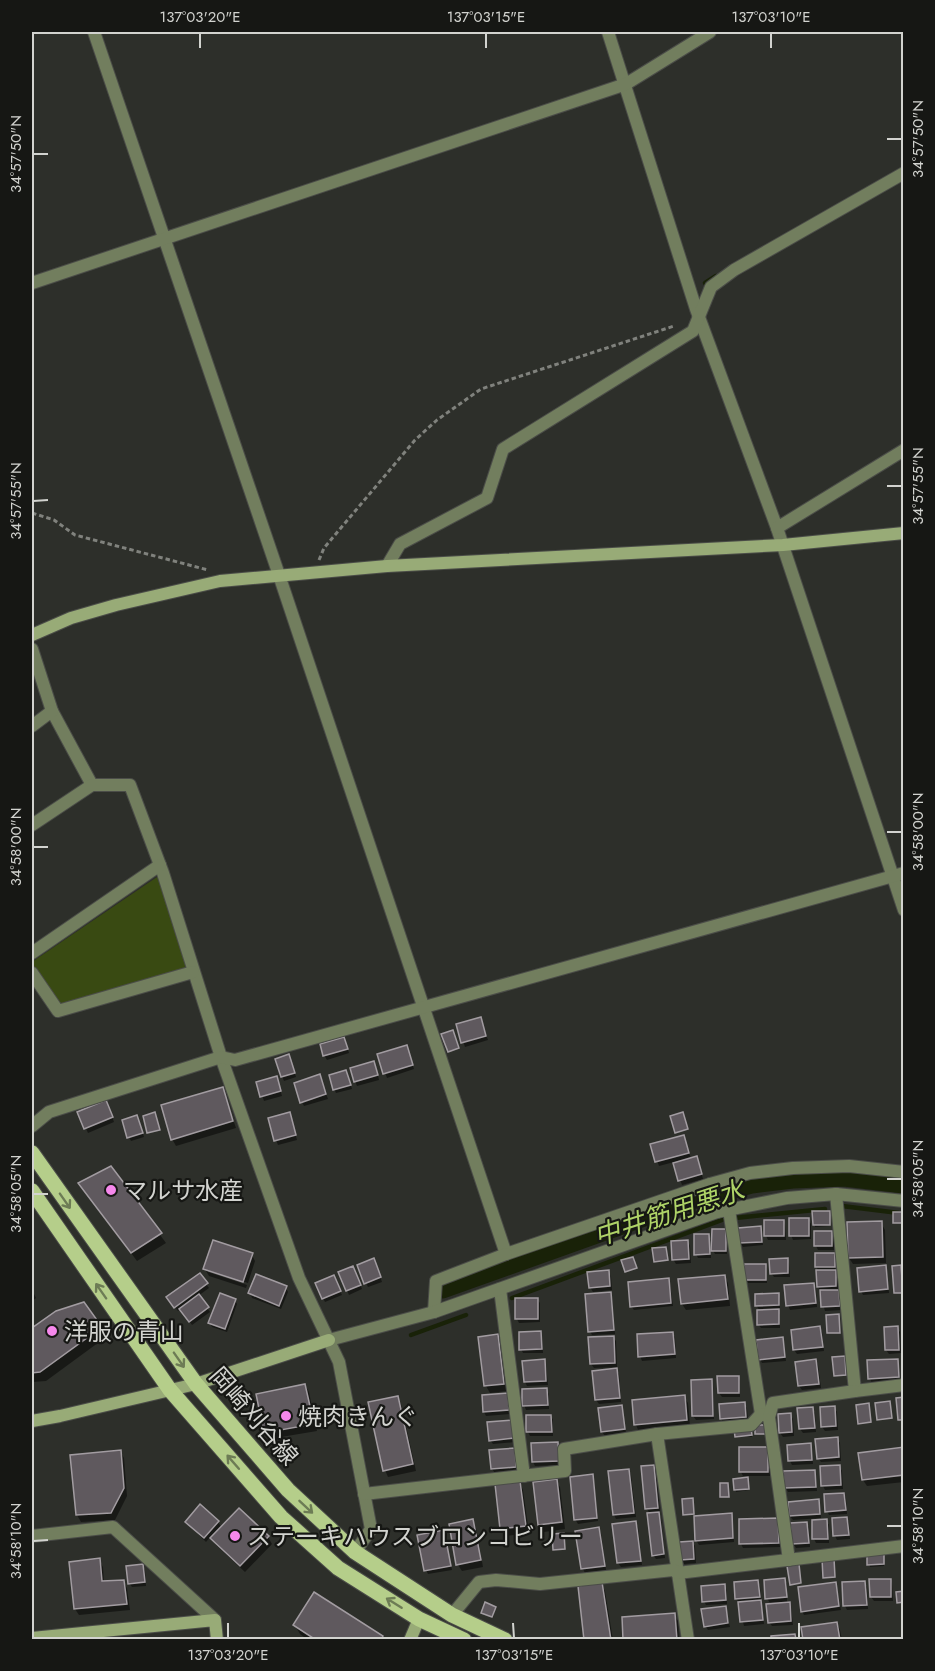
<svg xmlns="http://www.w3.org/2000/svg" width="935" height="1671" viewBox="0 0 935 1671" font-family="Jost,'Noto Sans JP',sans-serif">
	<rect width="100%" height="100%" fill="#2d2f2a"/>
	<polygon fill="#394a12" points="163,873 193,972 66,1009 32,971 32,962"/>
	<g fill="#0007">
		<polygon points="480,1019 488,1040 465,1047 458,1025"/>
		<polygon points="346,1043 349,1053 327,1060 324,1055"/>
		<polygon points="408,1051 414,1069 387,1078 379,1055"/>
		<polygon points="289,1056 296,1077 284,1081 282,1076"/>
		<polygon points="376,1067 379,1080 357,1086 355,1081"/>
		<polygon points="348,1076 352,1089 336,1093 334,1089"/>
		<polygon points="321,1080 328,1099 304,1106 302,1102"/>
		<polygon points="278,1082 282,1096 264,1101 258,1083"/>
		<polygon points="222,1088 236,1128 176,1146 172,1139"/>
		<polygon points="108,1105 114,1122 88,1133 79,1112"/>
		<polygon points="291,1118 297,1140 278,1145 276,1140"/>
		<polygon points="139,1121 144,1137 131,1141 129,1137"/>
		<polygon points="684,1137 691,1159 698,1161 703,1179 682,1185 674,1162 659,1166 652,1146"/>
		<polygon points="111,1168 166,1243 137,1261 80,1184"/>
		<polygon points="829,1212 830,1226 815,1227 814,1213"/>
		<polygon points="808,1219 811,1224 811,1239 793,1240 791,1235"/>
		<polygon points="783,1221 785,1225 786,1240 768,1240 766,1236"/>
		<polygon points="881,1223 885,1230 886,1263 853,1264 849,1258"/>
		<polygon points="760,1228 762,1232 763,1245 743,1247 740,1243"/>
		<polygon points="725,1230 727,1235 727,1254 715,1254 711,1247 711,1258 698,1258 696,1254 708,1235 713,1244"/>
		<polygon points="831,1232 834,1236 834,1250 818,1250 816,1246"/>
		<polygon points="688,1242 690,1246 691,1263 676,1264 673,1259"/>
		<polygon points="834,1254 836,1258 835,1271 838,1275 838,1291 841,1295 842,1310 825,1311 818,1286 818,1270 816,1266"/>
		<polygon points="252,1255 255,1261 248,1283 208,1269 208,1272 247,1285 246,1288 209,1276 205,1269"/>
		<polygon points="787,1260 789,1264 790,1277 774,1277 771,1273"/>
		<polygon points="376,1264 382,1282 368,1287 366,1283"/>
		<polygon points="765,1265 767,1269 767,1283 748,1283 746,1279"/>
		<polygon points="885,1267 887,1271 889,1293 863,1295 861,1291"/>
		<polygon points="355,1272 362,1289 349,1295 340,1273"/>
		<polygon points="608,1272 611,1276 612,1290 593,1292 590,1287"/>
		<polygon points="200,1275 209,1288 198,1296 210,1312 192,1325 181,1309 178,1311 171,1302"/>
		<polygon points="724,1276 728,1283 730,1306 686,1310 682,1304"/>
		<polygon points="668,1280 670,1284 673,1306 634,1310 631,1306"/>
		<polygon points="335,1281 342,1295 325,1302 323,1298"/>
		<polygon points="813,1284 816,1289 817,1307 790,1310 788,1305"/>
		<polygon points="286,1288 288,1292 281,1309 252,1298 250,1293"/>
		<polygon points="32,1290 36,1298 32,1301"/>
		<polygon points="610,1293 612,1297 615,1334 592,1335 590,1331"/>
		<polygon points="778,1294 780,1299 780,1309 777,1309 780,1315 780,1328 761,1328 758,1324 760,1311 756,1305"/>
		<polygon points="537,1299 540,1303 540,1322 519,1323 517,1319"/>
		<polygon points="235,1300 237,1304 227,1332 212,1327 210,1323"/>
		<polygon points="57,1312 100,1328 106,1337 46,1381 32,1382 32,1330"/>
		<polygon points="819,1328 822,1332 824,1351 797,1354 794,1350"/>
		<polygon points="897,1328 900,1332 901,1353 889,1354 886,1350"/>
		<polygon points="540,1332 542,1337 543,1353 523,1353 521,1349"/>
		<polygon points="672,1333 675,1337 676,1358 642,1361 640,1356"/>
		<polygon points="497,1336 501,1343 507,1391 490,1393 486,1386 479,1338"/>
		<polygon points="613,1337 616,1341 617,1367 594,1368 591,1364"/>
		<polygon points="782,1338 784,1342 786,1361 762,1363 760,1359"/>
		<polygon points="897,1360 899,1365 900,1381 872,1383 870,1379"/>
		<polygon points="544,1361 546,1365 548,1385 527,1386 525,1382"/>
		<polygon points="816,1361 818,1365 821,1388 802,1390 799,1386 796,1363"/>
		<polygon points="616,1370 619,1374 621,1402 599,1404 596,1400"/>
		<polygon points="738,1377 740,1381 740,1397 722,1397 719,1393"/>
		<polygon points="711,1381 713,1385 714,1419 696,1420 693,1416"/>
		<polygon points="305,1385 309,1392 317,1431 269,1439 266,1433"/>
		<polygon points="546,1390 549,1394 549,1409 526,1410 524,1405"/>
		<polygon points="397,1397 401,1404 416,1471 388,1477 385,1470"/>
		<polygon points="684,1397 688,1403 690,1426 639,1432 636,1425"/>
		<polygon points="510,1399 511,1414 486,1416 484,1412"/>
		<polygon points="744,1404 747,1408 748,1421 724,1423 721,1419"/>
		<polygon points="621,1407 623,1411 626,1433 605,1436 602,1432"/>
		<polygon points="834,1408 837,1412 838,1430 825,1431 822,1427"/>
		<polygon points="812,1409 815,1413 816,1432 803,1433 800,1429"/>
		<polygon points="790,1414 793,1419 794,1436 783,1437 780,1433"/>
		<polygon points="551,1416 553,1420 553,1436 530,1436 528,1432"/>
		<polygon points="514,1426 516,1442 493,1444 490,1440"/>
		<polygon points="751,1431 752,1437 736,1436"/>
		<polygon points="837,1439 840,1443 841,1461 821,1462 818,1458"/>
		<polygon points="557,1444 559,1448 560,1465 535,1466 533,1462"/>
		<polygon points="810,1445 812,1449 813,1464 792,1465 790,1461"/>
		<polygon points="740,1449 770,1452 770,1476 743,1476 741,1472"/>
		<polygon points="904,1449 904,1482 867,1486 863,1480"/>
		<polygon points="120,1451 124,1458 127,1496 115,1520 81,1522 77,1515 72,1456"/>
		<polygon points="491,1452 516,1454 518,1471 495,1473 492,1469"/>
		<polygon points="654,1466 656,1470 660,1512 658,1512 661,1518 665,1558 656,1559 653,1555 650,1514 647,1509"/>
		<polygon points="839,1466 842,1471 843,1489 825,1490 823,1486"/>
		<polygon points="629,1470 631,1475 636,1517 616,1519 614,1515"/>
		<polygon points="814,1472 816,1476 817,1491 788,1492 786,1488"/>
		<polygon points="592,1476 594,1480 598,1521 578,1524 575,1519"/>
		<polygon points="748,1479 749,1490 736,1492 734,1480"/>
		<polygon points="556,1481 560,1487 565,1529 544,1532 540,1525 534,1483"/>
		<polygon points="520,1483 523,1490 529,1533 506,1536 502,1529 497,1485"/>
		<polygon points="844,1494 846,1498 847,1514 829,1515 827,1511"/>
		<polygon points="818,1501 820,1505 821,1518 793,1520 790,1516"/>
		<polygon points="239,1510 268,1537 272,1544 245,1572 216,1545 211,1536 206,1542 186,1522 218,1522 222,1528"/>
		<polygon points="731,1515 733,1519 734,1542 699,1545 696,1540"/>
		<polygon points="847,1518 849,1523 850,1539 837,1540 835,1536"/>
		<polygon points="472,1521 476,1528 483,1567 462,1571 458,1565 451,1525"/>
		<polygon points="813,1521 826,1521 829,1525 829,1543 816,1543 814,1539"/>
		<polygon points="635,1522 638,1527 642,1565 621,1567 618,1563"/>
		<polygon points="806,1523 809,1527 810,1547 796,1548 793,1543"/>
		<polygon points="780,1524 780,1547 743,1548 741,1544"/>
		<polygon points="599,1529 601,1533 606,1570 585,1573 583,1569"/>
		<polygon points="444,1532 452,1570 428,1574 426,1570"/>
		<polygon points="692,1542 695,1546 696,1563 684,1564 682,1560"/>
		<polygon points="868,1556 884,1557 884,1566 870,1567"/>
		<polygon points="99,1560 103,1567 104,1582 123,1581 127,1588 130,1610 79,1615 75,1609"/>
		<polygon points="142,1566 145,1570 146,1586 132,1587 129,1583"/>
		<polygon points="784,1580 787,1584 787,1601 791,1607 793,1625 772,1626 769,1622 771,1605 767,1598"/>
		<polygon points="890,1580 892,1584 893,1601 874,1601 871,1597"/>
		<polygon points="757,1582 760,1586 761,1600 759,1601 762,1606 764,1624 744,1626 737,1598"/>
		<polygon points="864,1583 867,1587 868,1609 847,1610 845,1606"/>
		<polygon points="601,1584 605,1591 613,1640 586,1640"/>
		<polygon points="835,1584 837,1588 841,1610 804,1615 802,1611"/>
		<polygon points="724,1586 727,1590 727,1604 706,1605 704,1601"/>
		<polygon points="725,1607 730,1627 708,1630 705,1626"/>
		<polygon points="495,1608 493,1618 482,1613"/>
		<polygon points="674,1615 678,1621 679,1640 625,1640"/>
		<polygon points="837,1623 840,1630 842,1640 804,1640"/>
		<polygon points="295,1625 382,1637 383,1640 308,1640 300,1634"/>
	</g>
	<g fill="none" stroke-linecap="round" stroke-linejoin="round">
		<g stroke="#192208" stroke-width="4.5">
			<polyline points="705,283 716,276"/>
			<polyline points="842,1206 899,1213"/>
			<polyline points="735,1218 825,1209"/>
			<polyline points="512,1298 722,1220"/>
			<polyline points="411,1335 466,1315"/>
		</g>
		<polyline stroke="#192208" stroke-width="15" points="443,1291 695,1201 752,1186 793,1181 844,1179 904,1186"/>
	</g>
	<g fill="#5f595e" stroke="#a29ca1" stroke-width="1.5">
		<polygon points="481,1017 486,1036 461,1043 456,1024"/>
		<polygon points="453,1030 459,1048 448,1052 441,1034"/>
		<polygon points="344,1037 348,1049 323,1056 320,1044"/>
		<polygon points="407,1045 413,1065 383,1074 377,1054"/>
		<polygon points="289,1054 295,1073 281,1077 275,1059"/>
		<polygon points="374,1061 378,1075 354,1082 350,1068"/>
		<polygon points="346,1070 351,1085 333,1090 329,1075"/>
		<polygon points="320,1074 326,1094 300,1103 294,1083"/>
		<polygon points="277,1076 281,1091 260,1097 256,1082"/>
		<polygon points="223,1087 233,1121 171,1140 161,1105"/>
		<polygon points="106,1100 113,1117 84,1129 77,1112"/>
		<polygon points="155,1112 160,1130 147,1133 143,1116"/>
		<polygon points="290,1112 296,1135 274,1141 268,1118"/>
		<polygon points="683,1112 688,1129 675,1133 670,1116"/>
		<polygon points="137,1115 143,1133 127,1138 122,1120"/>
		<polygon points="684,1135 689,1153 655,1162 650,1144"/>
		<polygon points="697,1156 702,1174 678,1181 673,1163"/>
		<polygon points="111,1166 162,1233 131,1253 78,1183"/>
		<polygon points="812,1211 830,1211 830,1225 813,1225"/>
		<rect x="893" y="1212" width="11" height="11"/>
		<rect x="789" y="1218" width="20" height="18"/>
		<rect x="764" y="1220" width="20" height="16"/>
		<polygon points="882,1221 883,1257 848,1258 847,1222"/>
		<polygon points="761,1226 762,1242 739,1243 738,1228"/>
		<polygon points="712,1229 726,1229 726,1251 711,1251"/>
		<rect x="814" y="1231" width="18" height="15"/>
		<polygon points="694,1234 709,1234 710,1254 694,1255"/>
		<polygon points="213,1240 253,1253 243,1282 203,1269"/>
		<polygon points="688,1240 689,1259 672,1260 671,1241"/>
		<polygon points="666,1247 668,1260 654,1262 652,1248"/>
		<rect x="815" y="1253" width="20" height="14"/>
		<polygon points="633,1257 637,1268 625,1272 621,1260"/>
		<polygon points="374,1258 381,1277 364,1284 357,1265"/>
		<polygon points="788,1258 788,1273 770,1274 769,1259"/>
		<rect x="744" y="1264" width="22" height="16"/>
		<polygon points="886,1265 888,1289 859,1292 857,1268"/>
		<polygon points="901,1265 903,1293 894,1293 892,1266"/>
		<polygon points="353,1266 361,1285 346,1291 338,1272"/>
		<polygon points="609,1270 610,1286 589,1288 587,1272"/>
		<polygon points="816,1270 836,1270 836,1286 817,1287"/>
		<polygon points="200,1273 208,1283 174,1308 166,1297"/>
		<polygon points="256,1274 287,1286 279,1306 248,1293"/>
		<polygon points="334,1275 341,1291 322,1299 315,1283"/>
		<polygon points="725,1275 728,1299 681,1304 678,1279"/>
		<polygon points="669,1278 671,1303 630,1307 628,1282"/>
		<polygon points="814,1283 816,1303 786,1306 784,1285"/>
		<polygon points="820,1290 839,1290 840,1306 821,1307"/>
		<polygon points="611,1292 614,1330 588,1332 585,1294"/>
		<polygon points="220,1293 236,1299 225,1329 208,1323"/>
		<polygon points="779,1293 779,1305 755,1306 755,1294"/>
		<polygon points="199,1294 209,1307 189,1322 179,1309"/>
		<rect x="515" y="1298" width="23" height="21"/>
		<polygon points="84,1302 102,1327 40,1372 32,1373 32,1328 56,1311"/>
		<polygon points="779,1309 779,1324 757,1325 757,1310"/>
		<polygon points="839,1314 840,1333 827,1333 826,1315"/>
		<polygon points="820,1326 823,1347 793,1350 791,1330"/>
		<polygon points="898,1326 899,1350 885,1350 884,1327"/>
		<polygon points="541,1331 542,1349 519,1350 519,1332"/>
		<polygon points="673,1332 675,1354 638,1357 637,1334"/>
		<polygon points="498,1334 504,1384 484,1386 478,1337"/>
		<polygon points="614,1336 615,1363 590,1364 588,1337"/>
		<polygon points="783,1337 785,1357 758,1360 756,1340"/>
		<polygon points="845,1356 846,1375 834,1376 832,1357"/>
		<polygon points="545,1359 546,1381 524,1382 522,1361"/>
		<polygon points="816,1359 819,1384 798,1386 795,1362"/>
		<polygon points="898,1359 899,1377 868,1379 867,1360"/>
		<polygon points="617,1368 620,1398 595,1400 592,1371"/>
		<polygon points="717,1376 739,1376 739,1393 718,1393"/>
		<polygon points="712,1379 713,1416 692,1416 691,1380"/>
		<polygon points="305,1384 314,1424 264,1433 256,1394"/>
		<polygon points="547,1388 548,1405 522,1406 522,1389"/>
		<polygon points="508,1393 509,1410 483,1412 482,1395"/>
		<polygon points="685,1395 687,1420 634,1425 632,1400"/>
		<polygon points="398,1396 413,1464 383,1471 368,1402"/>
		<polygon points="904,1397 904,1420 898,1420 896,1398"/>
		<polygon points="890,1401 892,1418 877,1420 875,1403"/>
		<polygon points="745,1402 746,1417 720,1419 719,1404"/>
		<polygon points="869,1403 871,1422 858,1424 856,1405"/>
		<polygon points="622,1405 625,1429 601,1432 598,1408"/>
		<polygon points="835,1406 836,1426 821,1427 820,1407"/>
		<polygon points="813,1407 815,1428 799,1429 797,1408"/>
		<polygon points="791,1413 792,1432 779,1433 778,1414"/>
		<polygon points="526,1415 551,1415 552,1432 526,1432"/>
		<polygon points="513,1420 514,1438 489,1441 487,1422"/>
		<polygon points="755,1425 767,1425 768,1434 755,1434"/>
		<polygon points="751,1428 752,1435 735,1437 734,1429"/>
		<polygon points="838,1437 839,1457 817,1459 815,1439"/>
		<polygon points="558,1442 559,1461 532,1462 531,1443"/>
		<polygon points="811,1443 812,1460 788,1461 787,1445"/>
		<rect x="739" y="1447" width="29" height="25"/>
		<polygon points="904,1447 904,1475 862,1480 858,1453"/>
		<polygon points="515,1448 516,1467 491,1469 489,1450"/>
		<polygon points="121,1450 124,1488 111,1513 76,1515 70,1455"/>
		<polygon points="654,1465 658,1508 645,1509 641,1466"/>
		<polygon points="840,1465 841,1485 821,1486 820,1466"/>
		<polygon points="629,1469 634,1513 613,1515 608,1471"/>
		<polygon points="815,1470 816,1487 784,1488 783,1471"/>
		<polygon points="593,1474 597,1518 574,1520 570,1477"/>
		<polygon points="748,1477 749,1489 734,1490 733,1479"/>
		<polygon points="557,1479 562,1522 538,1525 533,1482"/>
		<polygon points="520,1481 526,1526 500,1529 495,1484"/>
		<polygon points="720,1483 728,1483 729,1497 720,1497"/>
		<polygon points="844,1493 846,1510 825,1512 824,1494"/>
		<polygon points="693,1498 694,1514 683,1515 682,1499"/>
		<polygon points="819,1499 820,1514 789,1516 788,1502"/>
		<polygon points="200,1504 219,1521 204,1538 185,1522"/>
		<polygon points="239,1508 269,1536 240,1566 210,1538"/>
		<polygon points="659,1512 664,1554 652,1556 647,1513"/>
		<polygon points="732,1513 733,1538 695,1541 694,1516"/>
		<polygon points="847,1517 849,1535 833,1536 832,1518"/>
		<polygon points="778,1518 779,1543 739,1544 739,1519"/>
		<polygon points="473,1519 481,1560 456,1565 449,1524"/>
		<polygon points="827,1519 828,1539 812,1539 812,1520"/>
		<polygon points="636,1521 641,1561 617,1563 612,1524"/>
		<polygon points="807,1522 809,1543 792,1544 790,1523"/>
		<polygon points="599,1527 605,1566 581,1569 575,1531"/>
		<polygon points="444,1530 451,1566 424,1571 417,1535"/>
		<polygon points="564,1533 565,1549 553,1550 552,1534"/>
		<polygon points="693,1541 694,1559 680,1560 679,1542"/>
		<polygon points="867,1554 884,1554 884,1564 867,1565"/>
		<polygon points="100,1558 102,1581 124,1580 127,1604 74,1609 69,1562"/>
		<polygon points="834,1558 835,1577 823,1578 822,1559"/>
		<polygon points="143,1564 145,1582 128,1584 126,1566"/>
		<polygon points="799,1564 801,1583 790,1585 787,1566"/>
		<polygon points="785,1578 787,1597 765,1599 764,1580"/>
		<polygon points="869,1579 891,1579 891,1597 870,1597"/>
		<polygon points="758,1580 760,1597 735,1599 734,1582"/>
		<polygon points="865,1581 867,1605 843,1606 842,1582"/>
		<polygon points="602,1582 611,1640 584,1640 578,1586"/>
		<polygon points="836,1582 839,1606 801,1612 798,1587"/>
		<polygon points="725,1584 726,1600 702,1602 701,1586"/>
		<polygon points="904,1591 904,1602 897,1603 896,1592"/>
		<polygon points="314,1592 383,1636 381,1640 316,1640 293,1625"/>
		<polygon points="761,1600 763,1620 740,1622 738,1602"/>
		<polygon points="485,1602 496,1607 492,1617 481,1613"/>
		<polygon points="790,1602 791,1621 768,1623 766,1604"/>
		<polygon points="726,1606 728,1623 704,1627 701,1609"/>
		<polygon points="675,1613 677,1640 623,1640 622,1617"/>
		<polygon points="837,1622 840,1640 803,1640 801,1627"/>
		<polygon points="795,1634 796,1640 771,1640 771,1636"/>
	</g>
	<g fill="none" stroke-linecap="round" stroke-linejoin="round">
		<g stroke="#4b4d48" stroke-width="14">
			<g id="street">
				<polyline points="94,32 279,575 506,1254 710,1184 750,1173 793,1168 849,1166 904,1172"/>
				<polyline points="608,32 696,309 777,528 904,910"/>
				<polyline points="32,283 626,84 710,32"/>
				<polyline points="777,528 904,450"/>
				<polyline points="387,566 400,544 487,498 503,449 693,331 711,287 734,270 904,173"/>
				<polyline points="32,649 52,711 92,785"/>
				<polyline points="32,726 52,711"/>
				<polyline points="32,825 92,785 130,785 163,873 221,1057 299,1278 339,1362 371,1529 355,1552"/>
				<polyline points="32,953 160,865"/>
				<polyline points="32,973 58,1011 193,972"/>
				<polyline points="32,1126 49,1112 221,1057 235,1060 904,873"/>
				<polyline points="710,1184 717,1212"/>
				<polyline points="836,1194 855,1391 904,1385"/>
				<polyline points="729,1210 761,1414"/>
				<polyline points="500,1289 524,1476"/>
				<polyline points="434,1312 436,1281 506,1254"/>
				<polyline points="329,1340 434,1312 717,1212 787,1198 836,1194 904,1201"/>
				<polyline points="657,1434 688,1640"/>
				<polyline points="364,1494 565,1471 564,1449 657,1434 751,1425 761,1414 769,1417"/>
				<polyline points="32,1536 113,1527 215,1620"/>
				<polyline points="789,1560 769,1417 773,1403 855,1391"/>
				<polyline points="452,1615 479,1582 496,1580 540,1584 673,1570 678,1573 904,1546"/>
			</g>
		</g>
		<g stroke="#4b4d48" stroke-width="14">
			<g id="secondary">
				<polyline points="32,635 71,618 116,605 220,581 387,566 783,545 904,533"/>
				<polyline points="32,1421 60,1416 196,1384 329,1340"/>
				<polyline points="32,1638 215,1620 217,1640"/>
				<polyline points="410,1640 419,1619"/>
			</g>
		</g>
		<g stroke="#4b4d48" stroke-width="17">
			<g id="primary">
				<polyline points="32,1153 196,1384 288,1490 355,1552 452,1615 505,1640"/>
				<polyline points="32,1191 170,1390 281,1517 338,1568 419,1619 464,1640"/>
			</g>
		</g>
		<g stroke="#80827d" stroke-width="3" stroke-dasharray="4.5 3" stroke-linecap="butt">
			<polyline points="32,513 54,520 75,535 208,570"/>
			<polyline points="319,560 324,548 415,440 437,420 481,389 674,326"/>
		</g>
		<use href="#street" stroke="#727e5e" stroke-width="12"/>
		<use href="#secondary" stroke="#98ab77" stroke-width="12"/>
		<use href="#primary" stroke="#b5ce8a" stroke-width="15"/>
	</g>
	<defs><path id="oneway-shaft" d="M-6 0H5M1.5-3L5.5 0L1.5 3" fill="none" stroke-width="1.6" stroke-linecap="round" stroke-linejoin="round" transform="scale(1.5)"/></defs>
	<g stroke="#6d7c55">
		<use href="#oneway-shaft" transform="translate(65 1201) rotate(55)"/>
		<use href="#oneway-shaft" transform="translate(101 1291) rotate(-125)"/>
		<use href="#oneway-shaft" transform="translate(179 1360) rotate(55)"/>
		<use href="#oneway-shaft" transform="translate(233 1462) rotate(-131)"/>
		<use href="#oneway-shaft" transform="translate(306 1507) rotate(43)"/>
		<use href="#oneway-shaft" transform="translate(394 1603) rotate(-148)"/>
	</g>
	<path fill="none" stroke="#d2d3cf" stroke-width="2" d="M 200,33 L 200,48M 486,33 L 486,48M 771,33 L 771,48M 887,139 L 902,139M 33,154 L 48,154M 887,486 L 902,486M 33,501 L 48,500M 887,832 L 902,832M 33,847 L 48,847M 887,1179 L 902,1179M 33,1194 L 48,1194M 887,1526 L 902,1526M 33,1541 L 48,1540M 228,1623 L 228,1638M 513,1623 L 514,1638M 799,1623 L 799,1638"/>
	<g fill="#f688ec" stroke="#161714" stroke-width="2">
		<circle cx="111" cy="1190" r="6"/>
		<circle cx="52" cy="1331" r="6"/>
		<circle cx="286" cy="1416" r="6"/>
		<circle cx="235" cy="1536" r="6"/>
	</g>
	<g text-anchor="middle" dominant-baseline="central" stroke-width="4.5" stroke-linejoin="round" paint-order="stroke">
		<g font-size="24" fill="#d2d3cf" stroke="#161714" text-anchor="start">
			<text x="123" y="1190">マルサ水産</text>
			<text x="64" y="1331">洋服の青山</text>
			<text x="298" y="1416">焼肉きんぐ</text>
			<text x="247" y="1536">ステーキハウスブロンコビリー</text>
		</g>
		<g font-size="24" fill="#d2d3cf" stroke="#161714">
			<text transform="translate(254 1416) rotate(49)">岡崎刈谷線</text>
		</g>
		<g font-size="26" font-style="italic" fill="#aed367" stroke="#161714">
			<text transform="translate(669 1213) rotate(-18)">中井筋用悪水</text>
		</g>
	</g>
	<rect width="935" height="1671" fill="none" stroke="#161714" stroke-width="66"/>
	<rect x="33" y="33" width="869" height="1605" fill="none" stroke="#d2d3cf" stroke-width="2"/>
	<g font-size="15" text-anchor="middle" fill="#d2d3cf">
		<text x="200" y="22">137°03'20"E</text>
		<text x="486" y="22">137°03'15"E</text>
		<text x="771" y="22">137°03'10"E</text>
		<text transform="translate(918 139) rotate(-90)" y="5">34°57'50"N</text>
		<text transform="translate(16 154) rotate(-90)" y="5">34°57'50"N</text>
		<text transform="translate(918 486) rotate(-90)" y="5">34°57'55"N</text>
		<text transform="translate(16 501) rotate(-90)" y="5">34°57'55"N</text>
		<text transform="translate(918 832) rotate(-90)" y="5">34°58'00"N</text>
		<text transform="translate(16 847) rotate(-90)" y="5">34°58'00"N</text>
		<text transform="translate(918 1179) rotate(-90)" y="5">34°58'05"N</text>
		<text transform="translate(16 1194) rotate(-90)" y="5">34°58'05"N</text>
		<text transform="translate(918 1526) rotate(-90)" y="5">34°58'10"N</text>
		<text transform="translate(16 1541) rotate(-90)" y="5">34°58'10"N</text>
		<text x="228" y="1660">137°03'20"E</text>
		<text x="514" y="1660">137°03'15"E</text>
		<text x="799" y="1660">137°03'10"E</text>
	</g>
</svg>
